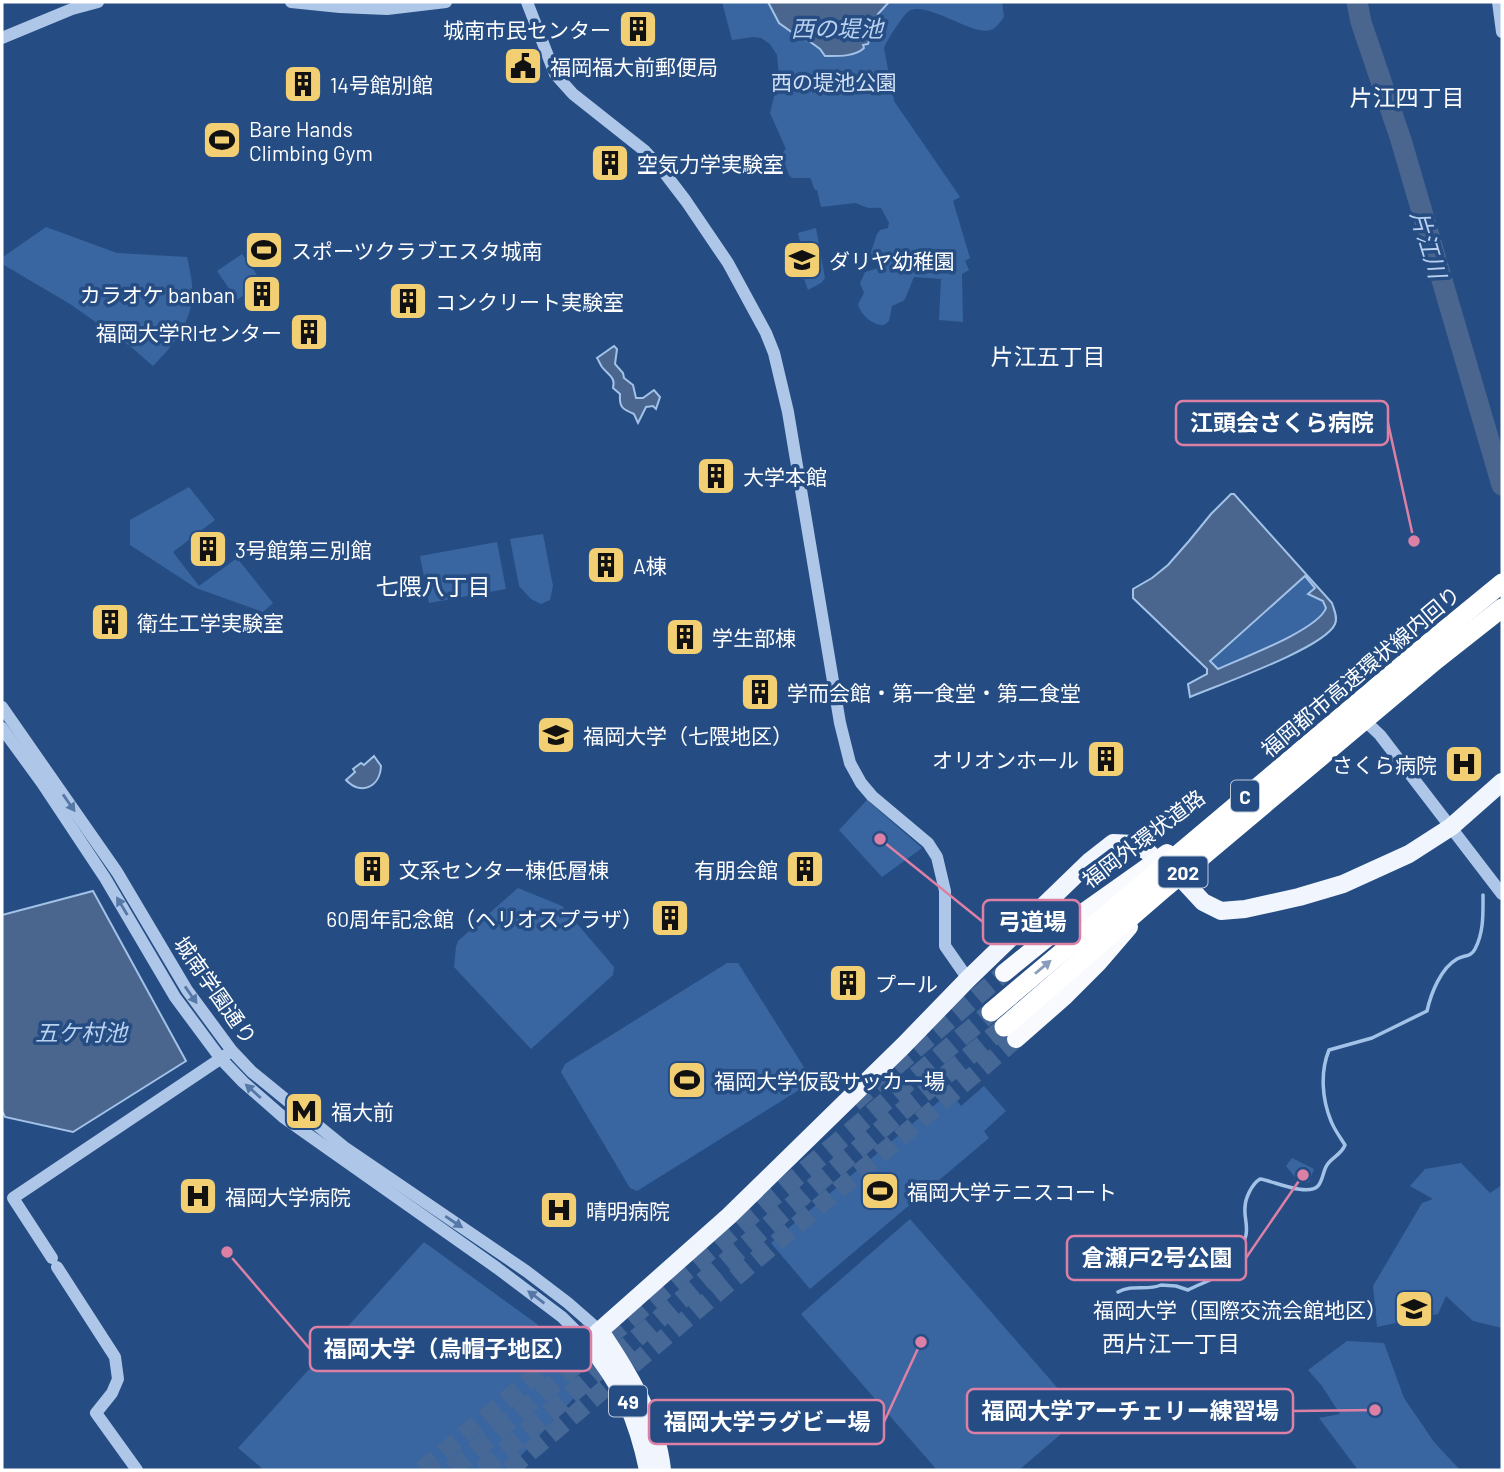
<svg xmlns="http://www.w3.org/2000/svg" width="1504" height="1472" viewBox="0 0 1504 1472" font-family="Barlow,'Noto Sans JP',sans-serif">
	<rect width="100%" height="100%" fill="#254d83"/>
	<g fill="#3966a0">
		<path d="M 722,2 L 1002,2 L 1004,17 C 1001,21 997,27 993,29 C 975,39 928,0 909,11 C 903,15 887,40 884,48 L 894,101 L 960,197 L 953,201 L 970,258 L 965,261 L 969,270 L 962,274 L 963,322 L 939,320 L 941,279 L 914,277 L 905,299 L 903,301 L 892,306 L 889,321 L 884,325 C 873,326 860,314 858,304 L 864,293 L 860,283 L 865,272 L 878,268 L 879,265 L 872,258 L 871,252 L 877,234 L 880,230 L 888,228 L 889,223 L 881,208 C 876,207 870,209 866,207 C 861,206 860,204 855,203 L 821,207 L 817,190 L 815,190 C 812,185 813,182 810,178 L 792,178 L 789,175 C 787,171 782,156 783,152 L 786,149 L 770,113 L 779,76 L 777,55 L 770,44 L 761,38 L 753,37 L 732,40 Z"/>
		<path d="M 46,227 L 117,253 L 187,257 C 189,266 191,275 192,284 C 195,318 176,343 153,366 L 131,347 L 70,304 L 4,265 L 3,257 Z"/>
		<polygon points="816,228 825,278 821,283 808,290 792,245 800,242 798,233"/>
		<polygon points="242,254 262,282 237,300 217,271"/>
		<polygon points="189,487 215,520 173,552 199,586 237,558 273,603 263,612 196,588 130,545 130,520"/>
		<polygon points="543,534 553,586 550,600 541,604 531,599 519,586 510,539"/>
		<polygon points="497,542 506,589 429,603 420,556"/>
		<path d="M 1305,576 L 1315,588 L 1309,594 L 1323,601 L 1326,608 C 1317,630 1242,658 1218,669 L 1210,661 Z"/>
		<polygon points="867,800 922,848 882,877 839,830"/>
		<polygon points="518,888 562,906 614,967 613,975 531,1049 454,967 456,947 458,941"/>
		<polygon points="727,963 738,963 809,1075 807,1085 637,1191 630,1188 561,1072 565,1064"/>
		<polygon points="984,1086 1006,1111 984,1131 989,1138 810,1289 771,1243 950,1092 961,1106"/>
		<polygon points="1292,1158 1314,1169 1309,1182 1300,1183 1286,1166"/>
		<polygon points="1461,1163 1490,1193 1502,1185 1502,1328 1473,1321 1446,1296 1438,1314 1377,1327 1373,1286 1422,1203 1433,1199 1410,1186 1425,1169"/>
		<polygon points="910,1219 1082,1416 1019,1470 937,1470 801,1314"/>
		<polygon points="424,1242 537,1324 582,1389 508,1470 264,1470 238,1448"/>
		<polygon points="1347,1341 1384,1343 1404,1398 1434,1442 1460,1470 1358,1470 1319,1418 1340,1414 1322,1386 1308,1370"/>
	</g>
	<g fill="#4a668e" stroke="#a2c2e8" stroke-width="2" fill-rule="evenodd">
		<path d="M 768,2 L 889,2 L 878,14 L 875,25 C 869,25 866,29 865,34 L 869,41 L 868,44 L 863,45 L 864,48 C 855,57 837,56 825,56 L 820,49 L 809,41 L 800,38 L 779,23 Z"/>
		<path d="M 614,346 L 617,349 L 615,364 L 623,373 L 624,378 L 633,385 L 636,398 L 643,398 L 654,390 L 660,397 L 656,409 L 653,406 L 646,407 L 638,423 L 634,414 C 622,409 619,407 620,394 L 613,388 C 616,377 608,375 602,367 C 600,364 599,361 597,358 Z"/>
		<path d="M 1231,494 L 1234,494 L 1332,603 C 1334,610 1338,617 1335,624 C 1325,648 1218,685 1190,697 L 1188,684 L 1207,674 L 1207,669 L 1133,598 L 1133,589 L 1152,578 L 1168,565 L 1189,541 L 1211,514 ZM 1305,576 L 1315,588 L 1308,594 L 1323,601 L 1326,608 C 1318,630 1242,658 1218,669 L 1210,661 Z"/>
		<path d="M 374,756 L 381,766 C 380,787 361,796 346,780 L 355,772 L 353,769 L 361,763 L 364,765 Z"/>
		<polygon points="93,891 186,1061 73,1132 5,1117 2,1111 2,915"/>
	</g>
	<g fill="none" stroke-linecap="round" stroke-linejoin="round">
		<path stroke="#a2c2e8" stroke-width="3.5" d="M 1118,1292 C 1132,1284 1147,1291 1161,1285 L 1176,1286 L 1188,1290 C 1199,1284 1214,1280 1223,1272 C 1231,1265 1244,1245 1246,1235 C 1248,1225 1244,1217 1245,1208 C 1245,1198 1252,1184 1260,1179 C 1274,1181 1307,1197 1318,1186 C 1323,1180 1323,1171 1327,1165 C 1332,1157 1341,1155 1345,1145 C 1340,1137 1334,1129 1331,1121 C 1322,1099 1320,1072 1329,1050 L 1372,1038 L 1427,1011 C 1431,993 1441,968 1457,959 C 1464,955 1471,957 1475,949 C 1484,932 1483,913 1483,895"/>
		<polyline stroke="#4a668e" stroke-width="21" points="1357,2 1361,22 1401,140 1502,485"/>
		<g stroke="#466896" stroke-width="18" stroke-dasharray="18 9" stroke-linecap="butt">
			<polyline points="854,1103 1004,973"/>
			<polyline points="422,1470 594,1326"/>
			<polyline points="509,1470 1016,1039"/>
		</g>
		<g stroke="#466896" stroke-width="19" stroke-dasharray="19 10" stroke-linecap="butt">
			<polyline points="452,1470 991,1012"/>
			<polyline points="482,1470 905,1109 1004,1027"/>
		</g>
		<g stroke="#aec7e8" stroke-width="12">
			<polyline points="291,2 340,7 387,9 446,2"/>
			<polyline points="527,2 555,74 573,94 645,151 660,167 686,201 728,263 766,333 774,353 788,412 840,723 850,763 861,783 872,796 928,843 937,857 945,891 945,946 968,979"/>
			<polyline points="1498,2 1502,32"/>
			<polyline points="2,38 72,9 98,2"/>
			<polyline points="2,707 117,872 187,990 232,1051 252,1072 344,1147 526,1271 568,1303 600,1331"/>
			<polyline points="1361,717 1380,735 1502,894"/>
			<polyline points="2,728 42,783 105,878 175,997 221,1059 243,1082 283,1117 497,1268 562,1317 587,1342"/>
			<polyline points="52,1258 13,1198 226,1055"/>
			<polyline points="57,1267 115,1357 118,1379 112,1393 96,1413 137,1470"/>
		</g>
		<g stroke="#f0f5fe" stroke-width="18">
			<path d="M 600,1331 C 628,1372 657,1420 662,1470"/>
			<path d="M 648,1470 C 637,1417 622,1384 587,1342 L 729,1216 L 903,1046 L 968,979 L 1090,861 L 1113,843 L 1134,844 L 1147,851 L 1157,861 L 1179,876 L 1203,902 L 1221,911 L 1245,909 L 1299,897 L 1343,884 L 1409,854 L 1451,827 L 1502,782"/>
		</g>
		<g stroke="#f8fafe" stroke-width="18">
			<polyline points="1004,973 1047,938 1167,853"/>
			<polyline points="1016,1039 1065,996 1098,963 1129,927"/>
		</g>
		<g stroke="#fff" stroke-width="19">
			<polyline points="991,1012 1424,647 1502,583"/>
			<polyline points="1004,1027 1161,891 1436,660 1502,608"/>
		</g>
	</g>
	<defs><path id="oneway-solid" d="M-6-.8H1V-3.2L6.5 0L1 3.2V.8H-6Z" transform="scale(1.75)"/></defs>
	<g fill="#5578a6">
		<use href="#oneway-solid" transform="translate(69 803) rotate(55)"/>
		<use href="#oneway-solid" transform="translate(122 906) rotate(-121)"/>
		<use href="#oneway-solid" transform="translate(191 995) rotate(55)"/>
		<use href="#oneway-solid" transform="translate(253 1091) rotate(-138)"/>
		<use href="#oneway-solid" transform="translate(454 1222) rotate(34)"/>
		<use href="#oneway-solid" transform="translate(536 1297) rotate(-143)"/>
	</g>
	<use fill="#879dbb" href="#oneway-solid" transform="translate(1043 967) rotate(-40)"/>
	<defs>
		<g id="building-square" transform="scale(2.0125)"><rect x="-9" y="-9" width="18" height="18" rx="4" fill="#f1cf72" stroke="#254d83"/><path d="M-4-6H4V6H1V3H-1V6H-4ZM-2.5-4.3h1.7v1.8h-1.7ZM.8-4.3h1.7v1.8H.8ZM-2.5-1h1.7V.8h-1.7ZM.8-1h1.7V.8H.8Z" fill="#111"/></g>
		<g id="civic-square" transform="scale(2.0125)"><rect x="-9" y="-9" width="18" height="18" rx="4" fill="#f1cf72" stroke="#254d83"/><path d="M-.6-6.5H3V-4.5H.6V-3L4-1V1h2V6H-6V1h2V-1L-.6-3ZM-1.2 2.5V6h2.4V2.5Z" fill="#111"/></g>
		<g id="stadium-square" transform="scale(2.0125)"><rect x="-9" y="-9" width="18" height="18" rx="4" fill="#f1cf72" stroke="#254d83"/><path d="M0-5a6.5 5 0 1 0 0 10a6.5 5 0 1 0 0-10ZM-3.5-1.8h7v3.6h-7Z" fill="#111"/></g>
		<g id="school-square" transform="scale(2.0125)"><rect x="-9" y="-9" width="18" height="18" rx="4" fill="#f1cf72" stroke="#254d83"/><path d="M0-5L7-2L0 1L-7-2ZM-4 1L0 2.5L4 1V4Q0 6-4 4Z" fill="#111"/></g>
		<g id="university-square" transform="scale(2.0125)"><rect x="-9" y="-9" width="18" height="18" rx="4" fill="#f1cf72" stroke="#254d83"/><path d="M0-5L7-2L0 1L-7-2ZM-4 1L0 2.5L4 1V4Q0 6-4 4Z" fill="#111"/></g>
		<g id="hospital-square" transform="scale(2.0125)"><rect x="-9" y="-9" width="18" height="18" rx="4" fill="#f1cf72" stroke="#254d83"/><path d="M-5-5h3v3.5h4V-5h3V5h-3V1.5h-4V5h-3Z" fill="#111"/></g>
		<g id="metro-square" transform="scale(2.0125)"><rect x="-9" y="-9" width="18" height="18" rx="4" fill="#f1cf72" stroke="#254d83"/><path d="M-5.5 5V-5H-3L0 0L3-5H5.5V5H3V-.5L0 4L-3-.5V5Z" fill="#111"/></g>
	</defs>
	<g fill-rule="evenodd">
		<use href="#building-square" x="638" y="29"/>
		<use href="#civic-square" x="523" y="66"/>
		<use href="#building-square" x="303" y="84"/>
		<use href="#stadium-square" x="222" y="140"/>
		<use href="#building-square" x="610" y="163"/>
		<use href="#stadium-square" x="264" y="250"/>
		<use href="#school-square" x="802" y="260"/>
		<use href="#building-square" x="262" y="294"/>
		<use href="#building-square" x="408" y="301"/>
		<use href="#building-square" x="309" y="332"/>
		<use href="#building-square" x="716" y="476"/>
		<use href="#building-square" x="208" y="549"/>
		<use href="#building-square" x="606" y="565"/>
		<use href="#building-square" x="110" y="622"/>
		<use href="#building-square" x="685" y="637"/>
		<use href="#building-square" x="760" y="692"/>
		<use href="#university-square" x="556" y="735"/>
		<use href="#building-square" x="1106" y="759"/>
		<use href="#hospital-square" x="1464" y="764"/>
		<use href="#building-square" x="372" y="869"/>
		<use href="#building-square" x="805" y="869"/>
		<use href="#building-square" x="670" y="918"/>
		<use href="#building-square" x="848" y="983"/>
		<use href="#stadium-square" x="687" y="1080"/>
		<use href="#metro-square" x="304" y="1111"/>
		<use href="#stadium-square" x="880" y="1191"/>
		<use href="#hospital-square" x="198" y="1196"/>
		<use href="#hospital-square" x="559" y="1210"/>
		<use href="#university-square" x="1414" y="1309"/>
	</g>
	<g text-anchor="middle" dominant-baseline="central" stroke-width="7" stroke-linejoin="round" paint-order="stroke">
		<g fill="#254d83" stroke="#becada" stroke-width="2">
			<rect x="1231" y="780.5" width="28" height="31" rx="5"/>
			<rect x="1158.5" y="856.5" width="49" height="31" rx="5"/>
			<rect x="609" y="1385.5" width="38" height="31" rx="5"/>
		</g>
		<g font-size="19" font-weight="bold" fill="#fff">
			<text x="1245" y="796">C</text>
			<text x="1183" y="872">202</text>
			<text x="628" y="1401">49</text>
		</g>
		<g font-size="21" fill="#fff" stroke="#254d83" text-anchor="start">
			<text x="611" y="29" text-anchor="end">城南市民センター</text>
			<text x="550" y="66">福岡福大前郵便局</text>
			<text x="330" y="84">14号館別館</text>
			<text x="249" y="128">Bare Hands<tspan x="249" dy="24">Climbing Gym</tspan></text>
			<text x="637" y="163">空気力学実験室</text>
			<text x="291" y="250">スポーツクラブエスタ城南</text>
			<text x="829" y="260">ダリヤ幼稚園</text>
			<text x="235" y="294" text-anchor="end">カラオケ banban</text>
			<text x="435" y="301">コンクリート実験室</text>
			<text x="282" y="332" text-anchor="end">福岡大学RIセンター</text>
			<text x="743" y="476">大学本館</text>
			<text x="235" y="549">3号館第三別館</text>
			<text x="633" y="565">A棟</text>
			<text x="137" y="622">衛生工学実験室</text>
			<text x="712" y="637">学生部棟</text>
			<text x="787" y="692">学而会館・第一食堂・第二食堂</text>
			<text x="583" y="735">福岡大学（七隈地区）</text>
			<text x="1079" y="759" text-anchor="end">オリオンホール</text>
			<text x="1437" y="764" text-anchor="end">さくら病院</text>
			<text x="399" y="869">文系センター棟低層棟</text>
			<text x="778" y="869" text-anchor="end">有朋会館</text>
			<text x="643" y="918" text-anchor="end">60周年記念館（ヘリオスプラザ）</text>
			<text x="875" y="983">プール</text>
			<text x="714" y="1080">福岡大学仮設サッカー場</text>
			<text x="331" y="1111">福大前</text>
			<text x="907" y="1191">福岡大学テニスコート</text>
			<text x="225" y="1196">福岡大学病院</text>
			<text x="586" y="1210">晴明病院</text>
			<text x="1387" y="1309" text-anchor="end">福岡大学（国際交流会館地区）</text>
		</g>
		<g font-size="21" fill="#d2e1f6" stroke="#254d83">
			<text x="834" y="81">西の堤池公園</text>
		</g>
		<g font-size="21" fill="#fff" stroke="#254d83">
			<text transform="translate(1360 671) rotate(-40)">福岡都市高速環状線内回り</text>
			<text transform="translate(1143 838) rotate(-37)">福岡外環状道路</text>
			<text transform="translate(216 990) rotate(55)">城南学園通り</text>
		</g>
		<g font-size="23" font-style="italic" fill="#b9d1ef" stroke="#254d83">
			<text x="837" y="28">西の堤池</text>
			<text transform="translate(1429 244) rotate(73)">片江川</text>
			<text x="81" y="1032">五ケ村池</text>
		</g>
		<g font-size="23" fill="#fff" stroke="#254d83">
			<text x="1407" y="97">片江四丁目</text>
			<text x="1048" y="356">片江五丁目</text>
			<text x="433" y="586">七隈八丁目</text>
			<text x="1171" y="1343">西片江一丁目</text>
		</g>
	</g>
	<path fill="none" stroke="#dd80a5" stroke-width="2.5" d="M1414 541L1388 423M880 839L983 922M1303 1175L1246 1258M227 1252L310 1349M1375 1410L1293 1411M921 1342L884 1422"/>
	<g fill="#dd80a5" stroke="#254d83" stroke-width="2.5">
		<circle cx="1414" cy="541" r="7"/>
		<circle cx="880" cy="839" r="7"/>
		<circle cx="1303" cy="1175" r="7"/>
		<circle cx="227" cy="1252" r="7"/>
		<circle cx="1375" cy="1410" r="7"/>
		<circle cx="921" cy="1342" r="7"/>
	</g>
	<g fill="#254d83" stroke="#dd80a5" stroke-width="2.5">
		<rect x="1176" y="401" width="212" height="44" rx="7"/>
		<rect x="983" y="900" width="97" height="44" rx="7"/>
		<rect x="1067" y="1236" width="179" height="44" rx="7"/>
		<rect x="310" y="1327" width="281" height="44" rx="7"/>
		<rect x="967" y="1389" width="326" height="44" rx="7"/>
		<rect x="649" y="1400" width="235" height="44" rx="7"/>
	</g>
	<g font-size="23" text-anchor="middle" font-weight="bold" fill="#fff">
		<text x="1282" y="431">江頭会さくら病院</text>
		<text x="1032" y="930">弓道場</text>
		<text x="1157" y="1266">倉瀬戸2号公園</text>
		<text x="450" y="1357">福岡大学（烏帽子地区）</text>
		<text x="1130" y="1419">福岡大学アーチェリー練習場</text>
		<text x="767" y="1430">福岡大学ラグビー場</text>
	</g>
	<rect width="1504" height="1472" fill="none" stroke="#ffffff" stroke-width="7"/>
</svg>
